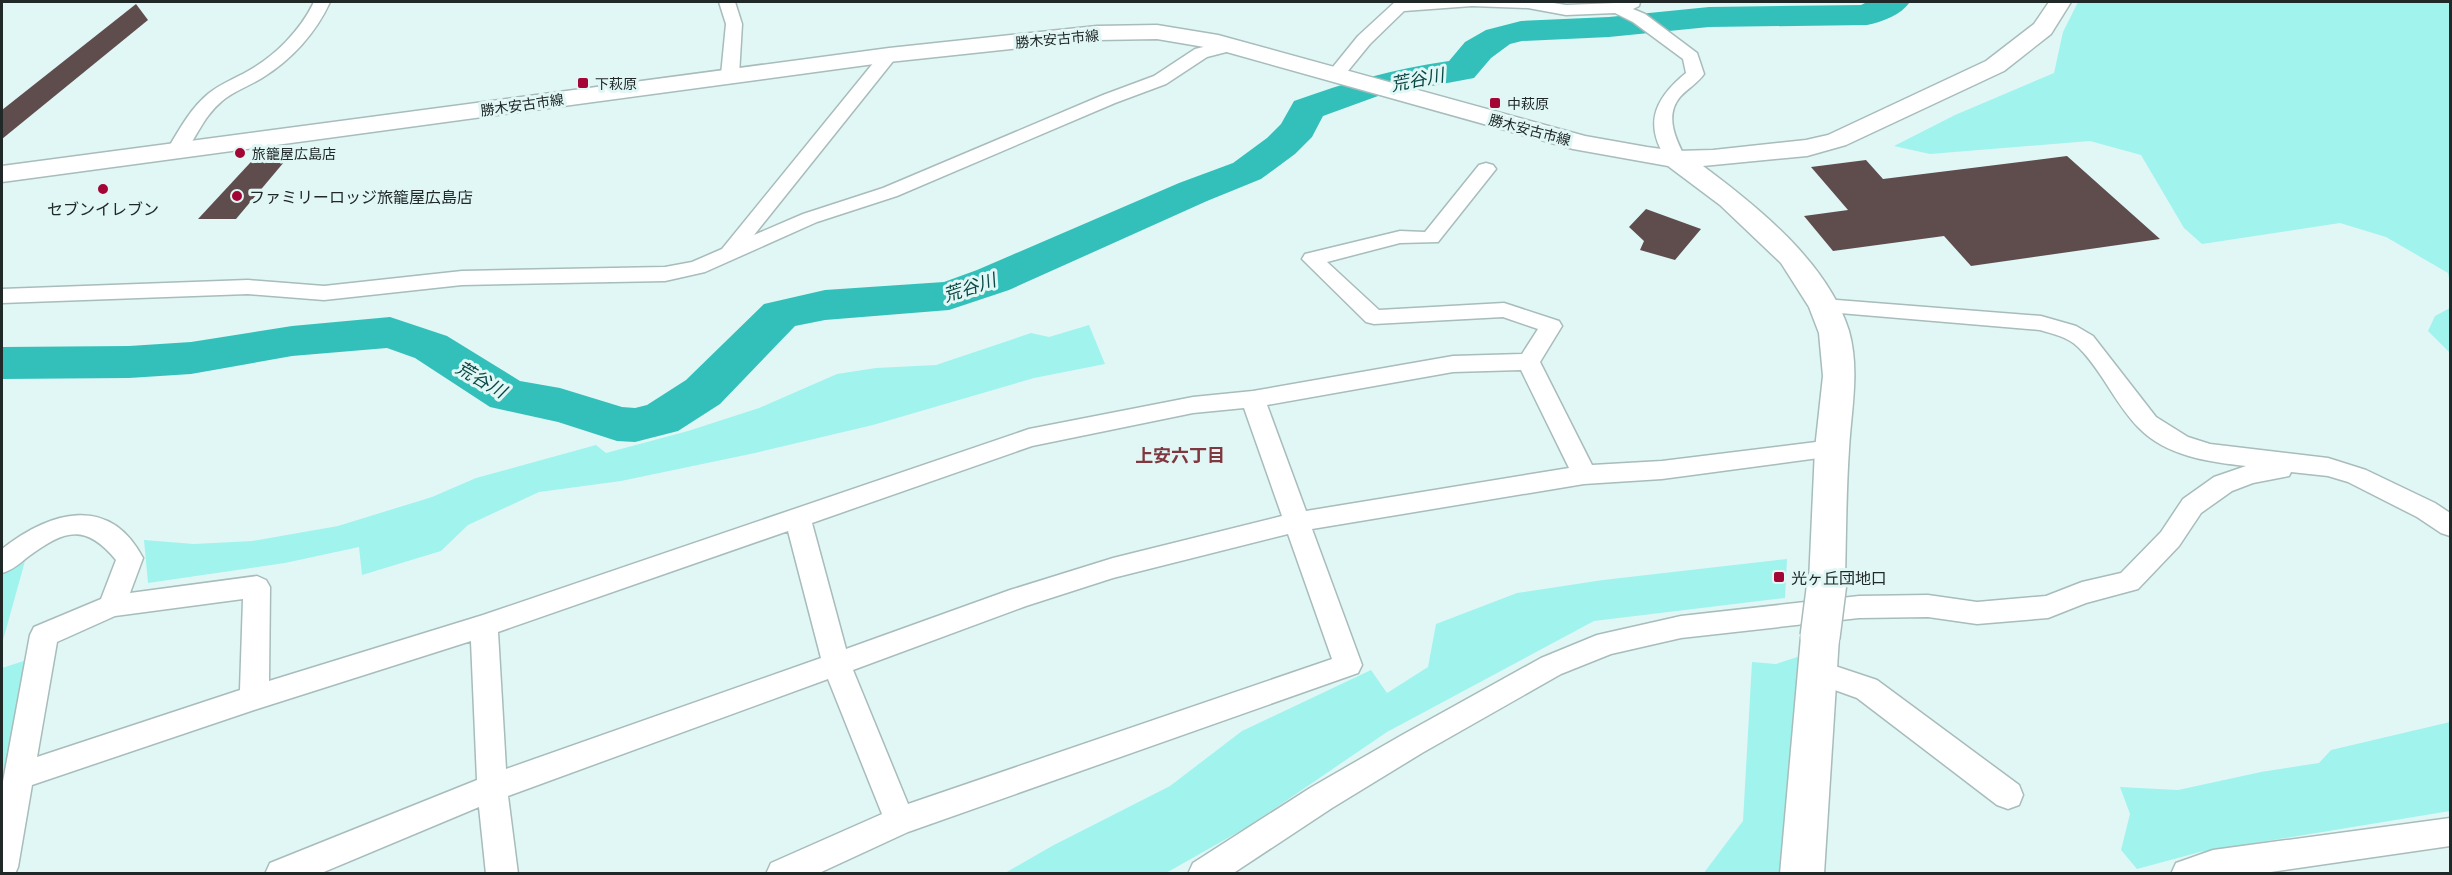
<svg xmlns="http://www.w3.org/2000/svg" width="2452" height="875" viewBox="0 0 2452 875" font-family="Georgia,'Noto Sans JP',serif">
	<rect width="100%" height="100%" fill="#e1f7f5"/>
	<g fill="#a1f3ee">
		<polygon points="2078,2 2450,2 2450,282 2448,273 2386,237 2340,223 2202,244 2184,228 2141,155 2090,141 1930,154 1894,146 1955,115 2054,73 2063,32"/>
		<polygon points="2450,308 2450,353 2428,331 2435,316"/>
		<polygon points="1089,325 1105,364 1034,378 873,425 755,453 621,481 539,492 468,525 441,551 362,575 359,547 285,563 148,583 144,540 194,544 252,541 338,526 432,497 476,478 596,445 606,453 688,431 759,408 837,374 876,368 936,365 1031,333 1049,337"/>
		<polygon points="28,550 2,644 2,568"/>
		<polygon points="1787,559 1785,598 1594,621 1387,732 1249,826 1166,873 1005,873 1052,846 1170,786 1242,731 1371,670 1387,693 1428,667 1436,624 1517,593 1603,580"/>
		<polygon points="1816,651 1796,873 1703,874 1743,821 1752,662 1776,664"/>
		<polygon points="30,659 2,821 2,668"/>
		<polygon points="2450,722 2450,811 2200,852 2137,869 2121,850 2130,814 2120,787 2178,790 2261,772 2319,763 2331,750"/>
	</g>
	<g fill="none" stroke-linecap="round" stroke-linejoin="round">
		<path fill="#34c0ba" fill-rule="evenodd" d="M 1867,2 L 1910,2 C 1901,15 1882,22 1867,25 L 1709,27 L 1609,37 L 1522,41 L 1510,44 L 1491,58 L 1474,78 L 1378,96 L 1323,116 L 1312,137 L 1295,154 L 1261,179 L 1207,201 L 1009,290 L 949,310 L 825,320 L 795,326 L 720,404 L 678,431 L 635,442 L 617,441 L 558,422 L 490,407 L 415,358 L 387,348 L 292,356 L 191,374 L 129,378 L 2,379 L 2,347 L 129,346 L 191,342 L 292,326 L 390,317 L 447,336 L 520,381 L 560,388 L 622,407 L 635,408 L 647,405 L 686,380 L 764,304 L 825,290 L 944,282 L 977,270 L 1179,183 L 1233,163 L 1267,138 L 1281,124 L 1294,101 C 1347,82 1393,69 1449,61 L 1465,42 L 1486,30 L 1521,21 L 1609,17 L 1709,7 L 1861,5 Z"/>
	</g>
	<g fill="#5f4d4e">
		<polygon points="136,4 148,20 2,139 2,110"/>
		<polygon points="295,149 236,219 198,219 262,150"/>
		<polygon points="2067,156 2160,239 1971,266 1944,236 1833,251 1804,216 1848,210 1811,167 1866,160 1883,179"/>
		<polygon points="1646,209 1701,229 1675,260 1640,250 1644,241 1629,227"/>
	</g>
	<g fill="none" stroke-linecap="round" stroke-linejoin="round">
		<g stroke="#a7bcbb" stroke-width="3">
			<g id="street">
				<path d="M 314,2 L 330,2 C 316,33 291,60 262,78 C 249,86 234,91 222,101 C 204,116 197,136 184,154 L 170,154 L 167,150 C 179,130 190,109 208,94 C 220,84 234,79 248,71 C 275,56 300,31 314,2 Z"/>
				<polygon points="719,2 735,2 742,24 739,75 736,79 724,79 721,75 726,24"/>
				<path d="M 1395,2 L 1547,2 L 1566,5 L 1640,2 L 1639,6 L 1633,9 L 1645,14 L 1697,53 L 1704,74 C 1698,83 1687,89 1680,97 C 1664,116 1676,140 1686,159 L 1683,163 L 1669,163 C 1643,126 1653,100 1686,73 L 1683,59 L 1633,22 L 1615,13 L 1566,15 L 1528,8 L 1472,6 L 1404,11 L 1370,44 L 1343,77 L 1331,77 L 1328,73 L 1358,36 Z"/>
				<polygon points="1232,40 1238,41 1241,45 1238,49 1207,57 1166,84 1115,103 897,196 817,222 705,272 665,281 462,285 324,300 248,294 2,303 2,289 248,280 324,286 462,271 665,267 692,262 722,249 883,51 895,51 898,55 754,235 803,214 883,188 1103,95 1154,76 1195,49"/>
				<path d="M 1486,163 L 1493,165 L 1496,169 L 1438,242 L 1400,243 L 1327,262 L 1379,310 L 1504,303 L 1559,321 L 1562,326 L 1540,362 L 1592,465 L 1662,461 L 1832,440 L 1841,443 L 1844,449 L 1841,455 L 1662,479 L 1584,484 L 1312,529 L 1362,665 L 1358,673 L 908,832 L 817,874 L 766,874 L 771,863 L 882,814 L 828,679 L 508,796 L 518,874 L 486,874 L 479,807 L 319,874 L 265,874 L 270,863 L 477,780 L 471,641 L 254,710 L 32,785 L 18,867 L 15,874 L 2,874 L 2,787 L 30,635 L 34,627 L 101,599 L 116,560 C 85,523 65,530 29,556 C 20,563 13,570 2,573 L 2,549 C 49,512 109,493 143,558 L 130,593 L 257,576 L 266,580 L 270,587 L 269,681 L 483,615 L 1029,429 L 1193,397 L 1253,391 L 1453,356 L 1522,354 L 1538,329 L 1503,317 L 1374,324 L 1366,322 L 1302,259 L 1305,254 L 1400,231 L 1425,232 L 1479,165 ZM 1521,370 L 1569,468 L 1306,511 L 1267,405 L 1453,372 ZM 1244,408 L 1282,516 L 1113,558 L 1010,590 L 846,649 L 812,523 L 1032,446 L 1193,413 ZM 788,531 L 821,658 L 506,769 L 498,632 ZM 1288,534 L 1332,659 L 908,804 L 853,670 L 1026,606 L 1113,578 ZM 243,599 L 240,690 L 37,757 L 57,642 L 115,616 Z"/>
				<path d="M 1824,299 L 2041,316 L 2076,326 L 2093,336 L 2156,417 L 2188,437 L 2210,444 L 2328,458 L 2366,470 L 2435,503 L 2450,513 L 2450,536 L 2441,533 L 2417,517 L 2348,482 L 2328,476 L 2291,472 L 2289,476 L 2253,483 L 2232,491 L 2201,513 L 2179,546 L 2138,589 L 2086,603 L 2048,618 L 1977,624 L 1928,617 L 1859,618 L 1681,638 L 1611,654 L 1561,674 L 1422,753 L 1332,808 L 1232,874 L 1188,874 L 1193,863 L 1310,788 L 1402,735 L 1541,658 L 1597,635 L 1681,616 L 1859,596 L 1928,595 L 1977,602 L 2046,596 L 2082,582 L 2121,573 L 2161,532 L 2183,499 L 2214,477 L 2246,466 C 2209,462 2166,456 2139,428 C 2115,404 2102,370 2078,347 C 2068,337 2053,334 2040,330 L 1816,311 L 1813,306 L 1816,301 Z"/>
				<polygon points="1817,660 1877,680 2019,785 2023,795 2019,805 2008,809 1997,805 1857,698 1807,680 1803,672 1807,664"/>
				<polygon points="2450,818 2450,846 2257,874 2171,874 2176,863 2213,850"/>
			</g>
		</g>
		<g stroke="#a7bcbb" stroke-width="3">
			<g id="secondary">
				<path d="M 2049,2 L 2071,2 L 2051,34 L 2004,71 L 1846,145 L 1807,156 L 1703,166 C 1758,207 1828,263 1849,331 C 1860,370 1851,411 1849,449 C 1846,494 1846,538 1845,582 L 1840,592 L 1827,596 L 1814,592 L 1809,582 L 1815,449 L 1823,376 L 1819,333 L 1809,307 L 1781,263 L 1720,205 L 1668,166 L 1573,149 L 1216,49 L 1157,39 L 1097,40 L 889,62 L 2,182 L 2,166 L 889,48 L 1097,26 L 1157,25 L 1218,35 L 1585,136 L 1647,147 L 1676,151 L 1713,150 L 1806,140 L 1828,135 L 1986,61 L 2034,24 Z"/>
				<polygon points="1820,621 1833,626 1839,637 1824,874 1780,874 1801,637 1807,626"/>
			</g>
		</g>
		<use href="#street" fill="#fff" fill-rule="evenodd"/>
		<use href="#secondary" fill="#fff" fill-rule="evenodd"/>
		<g stroke="#a7bcbb" stroke-width="42" stroke-linecap="butt">
			<polyline id="secondary-bridge" points="1820,637 1827,582"/>
		</g>
		<use href="#secondary-bridge" stroke="#fff" stroke-width="39"/>
	</g>
	<g fill="#a30635" stroke="#e1f7f5" stroke-width="2">
		<rect x="577" y="77" width="12" height="12" rx="3"/>
		<rect x="1489" y="97" width="12" height="12" rx="3"/>
		<circle cx="240" cy="153" r="6"/>
		<circle cx="103" cy="189" r="6"/>
		<circle cx="237" cy="196" r="6"/>
		<rect x="1773" y="571" width="12" height="12" rx="3"/>
	</g>
	<g text-anchor="middle" dominant-baseline="central" stroke-width="6" stroke-linejoin="round" paint-order="stroke">
		<g font-size="14" fill="#202828" stroke="#e1f7f5">
			<text transform="translate(1057 38) rotate(-5)">勝木安古市線</text>
			<text transform="translate(522 104) rotate(-8)">勝木安古市線</text>
			<text transform="translate(1530 129) rotate(15)">勝木安古市線</text>
		</g>
		<g font-size="14" fill="#202828" stroke="#e1f7f5" text-anchor="start">
			<text x="595" y="83">下萩原</text>
			<text x="1507" y="103">中萩原</text>
			<text x="252" y="153">旅籠屋広島店</text>
		</g>
		<g font-size="16" fill="#202828" stroke="#e1f7f5" text-anchor="start">
			<text x="249" y="196">ファミリーロッジ旅籠屋広島店</text>
			<text x="103" y="208" text-anchor="middle">セブンイレブン</text>
			<text x="1791" y="577">光ヶ丘団地口</text>
		</g>
		<g font-size="18" font-style="italic" fill="#094744" stroke="#e1f7f5">
			<text transform="translate(1417 78) rotate(-11)">荒谷川</text>
			<text transform="translate(969 286) rotate(-18)">荒谷川</text>
			<text transform="translate(482 378) rotate(30)">荒谷川</text>
		</g>
		<g font-size="18" font-weight="bold" fill="#803840" stroke="#e1f7f5">
			<text x="1180" y="454">上安六丁目</text>
		</g>
	</g>
	<rect width="2452" height="875" fill="none" stroke="#202828" stroke-width="6"/>
</svg>
